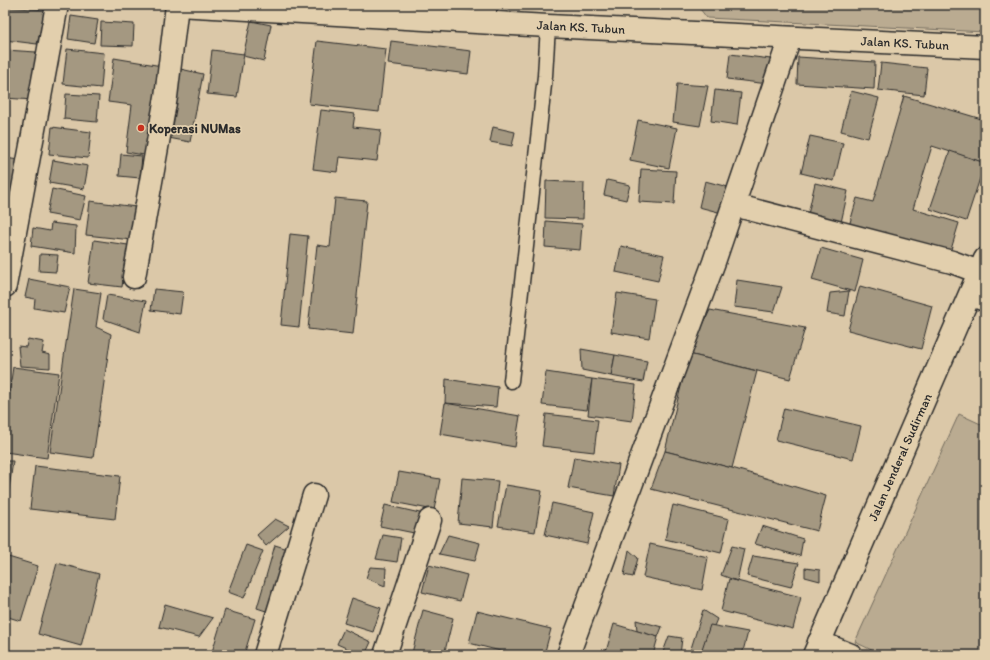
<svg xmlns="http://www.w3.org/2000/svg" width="990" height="660" viewBox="0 0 990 660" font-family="Itim,sans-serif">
	<rect width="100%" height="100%" fill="#dbc8a8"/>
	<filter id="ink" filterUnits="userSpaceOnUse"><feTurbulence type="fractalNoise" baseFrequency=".025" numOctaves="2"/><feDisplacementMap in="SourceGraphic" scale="8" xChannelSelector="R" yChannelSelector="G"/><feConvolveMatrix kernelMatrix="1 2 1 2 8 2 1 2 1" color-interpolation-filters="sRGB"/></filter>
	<g filter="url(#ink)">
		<g fill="#baab91" stroke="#726b5e">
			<polygon points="697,5 985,5 985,32 707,18"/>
			<polygon points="959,414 985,426 985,655 882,655 855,642"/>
		</g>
		<g fill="#a49881" stroke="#2b2b2b">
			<polygon points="617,5 652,5 652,8 617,7"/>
			<polygon points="5,7 46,10 37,44 5,40"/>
			<polygon points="71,16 98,20 94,43 68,39"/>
			<polygon points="251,21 271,25 264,61 243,56"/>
			<polygon points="101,22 134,24 133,46 100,45"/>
			<polygon points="317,41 386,49 379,112 309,104"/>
			<polygon points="391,41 471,51 468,74 388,64"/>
			<polygon points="67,49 104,53 101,88 63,84"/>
			<polygon points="5,50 36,52 33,100 5,98"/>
			<polygon points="212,50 244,54 237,97 207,94"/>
			<polygon points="730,54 771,59 768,84 727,79"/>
			<polygon points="798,57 875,62 874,89 797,84"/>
			<polygon points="114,58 162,66 150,156 126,152 132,105 108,102"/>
			<polygon points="881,63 927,68 924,95 878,90"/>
			<polygon points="176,68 203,74 190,142 163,137"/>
			<polygon points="677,84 708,86 700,126 673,122"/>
			<polygon points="715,90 741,93 737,125 711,121"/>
			<polygon points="851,91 879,98 868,138 841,131"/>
			<polygon points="66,94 99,96 97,122 64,119"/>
			<polygon points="904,96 985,120 985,163 932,146 913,209 959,223 949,256 849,226 857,198 873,202"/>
			<polygon points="321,110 355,114 353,127 381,130 377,161 339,157 337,172 313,169"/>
			<polygon points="638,120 677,128 669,168 630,160"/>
			<polygon points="52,127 91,132 88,158 49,154"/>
			<polygon points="493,127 515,132 512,146 490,142"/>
			<polygon points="810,136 843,143 834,181 801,173"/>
			<polygon points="950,151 985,163 966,221 930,209"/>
			<polygon points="121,154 142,156 140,178 119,176"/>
			<polygon points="5,158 19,160 15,190 5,188"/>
			<polygon points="53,160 88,166 84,189 49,183"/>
			<polygon points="641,169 676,171 674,204 639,202"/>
			<polygon points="607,180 630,185 626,200 604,195"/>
			<polygon points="546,181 584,183 583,219 545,218"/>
			<polygon points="705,181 728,187 722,213 699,207"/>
			<polygon points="815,183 848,191 840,227 807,219"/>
			<polygon points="52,189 86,196 80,220 47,214"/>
			<polygon points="335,198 367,201 353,334 308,329 317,245 330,247"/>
			<polygon points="90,201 136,207 132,240 86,235"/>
			<polygon points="546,221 582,224 580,250 545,247"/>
			<polygon points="51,223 76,226 75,253 31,246 33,228 50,231"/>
			<polygon points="290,234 308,236 299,327 281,325"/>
			<polygon points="94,240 128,245 122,287 88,283"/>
			<polygon points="621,246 664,255 658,281 616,272"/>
			<polygon points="821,248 863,260 855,292 812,280"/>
			<polygon points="40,254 58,255 56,272 39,271"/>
			<polygon points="29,279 70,287 64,313 34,308 35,299 25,297"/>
			<polygon points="737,280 782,287 774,312 734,307"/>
			<polygon points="860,286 932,306 921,349 848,330"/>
			<polygon points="74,289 101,293 96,327 111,334 93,458 50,452"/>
			<polygon points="154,289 183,292 180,314 151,310"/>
			<polygon points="849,291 845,316 827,313 830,293"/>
			<polygon points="617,293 655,299 649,338 611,332"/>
			<polygon points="107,295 146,301 140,332 103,319"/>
			<polygon points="710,310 805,328 790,379 689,354"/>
			<polygon points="28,339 44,342 42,353 50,355 50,368 20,366 18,346 26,347"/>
			<polygon points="581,349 615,355 611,376 582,370"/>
			<polygon points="689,354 757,371 732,468 665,451"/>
			<polygon points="615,355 647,361 643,382 611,376"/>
			<polygon points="13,367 59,373 47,458 5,452 5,421"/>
			<polygon points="546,372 592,379 587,410 542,405"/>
			<polygon points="446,379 498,387 496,407 445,403"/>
			<polygon points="592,379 636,385 632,421 588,415"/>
			<polygon points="445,403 520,416 515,447 440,434"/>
			<polygon points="784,408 861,426 853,459 776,440"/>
			<polygon points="546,414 598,420 594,452 542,446"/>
			<polygon points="665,451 732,468 826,496 817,531 651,489"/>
			<polygon points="574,457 619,465 614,496 568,488"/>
			<polygon points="5,461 13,461 5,517"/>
			<polygon points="35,466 120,476 115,519 30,509"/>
			<polygon points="399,472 440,479 434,510 393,502"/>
			<polygon points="462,478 498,481 493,527 458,523"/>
			<polygon points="506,485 542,491 535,532 498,526"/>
			<polygon points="552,503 594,512 587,544 545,535"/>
			<polygon points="385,505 424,514 414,533 380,526"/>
			<polygon points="673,505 729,519 721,553 665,539"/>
			<polygon points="275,519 289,526 266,546 257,535"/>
			<polygon points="762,526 803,539 800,556 755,544"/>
			<polygon points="383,535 401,538 397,562 376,559"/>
			<polygon points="448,535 480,543 475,561 439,554"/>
			<polygon points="650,544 708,557 702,590 643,577"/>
			<polygon points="246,545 263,551 244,598 228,592"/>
			<polygon points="275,545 288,549 269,612 257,608"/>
			<polygon points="732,546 744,549 737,581 721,575"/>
			<polygon points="629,550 638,558 633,577 624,575"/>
			<polygon points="5,556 38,566 21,621 5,616"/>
			<polygon points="753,556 799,563 791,587 747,576"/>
			<polygon points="57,563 99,574 81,646 38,634"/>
			<polygon points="429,565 467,575 460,601 422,592"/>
			<polygon points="370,567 386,568 385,586 366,578"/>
			<polygon points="805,568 820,570 820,581 805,577"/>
			<polygon points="729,579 801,597 793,629 721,611"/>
			<polygon points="352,598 381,608 373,632 344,623"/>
			<polygon points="165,604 213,618 199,637 159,627"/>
			<polygon points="225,610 255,619 244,655 211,655"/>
			<polygon points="423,610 453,618 444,655 418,655 412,653"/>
			<polygon points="703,610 717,619 702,655 689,655"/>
			<polygon points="477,611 551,629 544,655 516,655 469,643"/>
			<polygon points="636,620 662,627 658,637 637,631"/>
			<polygon points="614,624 658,637 653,655 605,655"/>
			<polygon points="710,625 748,632 742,655 700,655"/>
			<polygon points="344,629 371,642 365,655 362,655 337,644"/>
			<polygon points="669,636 682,638 680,655 662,655"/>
		</g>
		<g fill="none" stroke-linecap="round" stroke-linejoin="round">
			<g stroke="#2b2b2b" stroke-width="17">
				<polyline id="service" points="511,381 545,76 548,26"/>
			</g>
			<g stroke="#2b2b2b" stroke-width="25">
				<g id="minor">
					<polyline points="485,22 485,5"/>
					<polyline points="734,205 952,262 979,272"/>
					<polyline points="134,277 166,97 177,5"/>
					<polyline points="5,286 57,5"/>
					<polyline points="971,295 985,300"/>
					<polyline points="819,642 851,655"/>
					<polyline points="265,655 314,495"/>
					<polyline points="385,655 430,520"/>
					<polyline points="568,655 714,262 790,38"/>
				</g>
			</g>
			<g stroke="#2b2b2b" stroke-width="25">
				<polyline id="tertiary" points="178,5 548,26 985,47"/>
			</g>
			<g stroke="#2b2b2b" stroke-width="25">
				<polyline id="primary" points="814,655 985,259"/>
			</g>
			<use href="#service" stroke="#e2cfad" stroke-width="14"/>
			<use href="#minor" stroke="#e2cfad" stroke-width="22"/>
			<use href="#tertiary" stroke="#e2cfad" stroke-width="22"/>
			<use href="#primary" stroke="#e2cfad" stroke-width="22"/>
		</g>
	</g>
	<circle fill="#c8321e" stroke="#e2cfad" stroke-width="1.5" cx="141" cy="128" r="4"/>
	<g text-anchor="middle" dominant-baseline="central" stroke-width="3.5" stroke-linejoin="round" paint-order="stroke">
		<g font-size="13" fill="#2b2b2b" stroke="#e2cfad">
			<text transform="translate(581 27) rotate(3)">Jalan KS. Tubun</text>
			<text transform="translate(905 43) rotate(3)">Jalan KS. Tubun</text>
			<text transform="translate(900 457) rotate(-66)">Jalan Jenderal Sudirman</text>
		</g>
		<g font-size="13" font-weight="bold" fill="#2b2b2b" stroke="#e2cfad" text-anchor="start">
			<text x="149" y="128">Koperasi NUMas</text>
		</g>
	</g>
	<rect width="990" height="660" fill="none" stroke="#e2cfad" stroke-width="20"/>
	<rect x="10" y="10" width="970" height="640" fill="none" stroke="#2b2b2b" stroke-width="1.5" filter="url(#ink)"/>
</svg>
